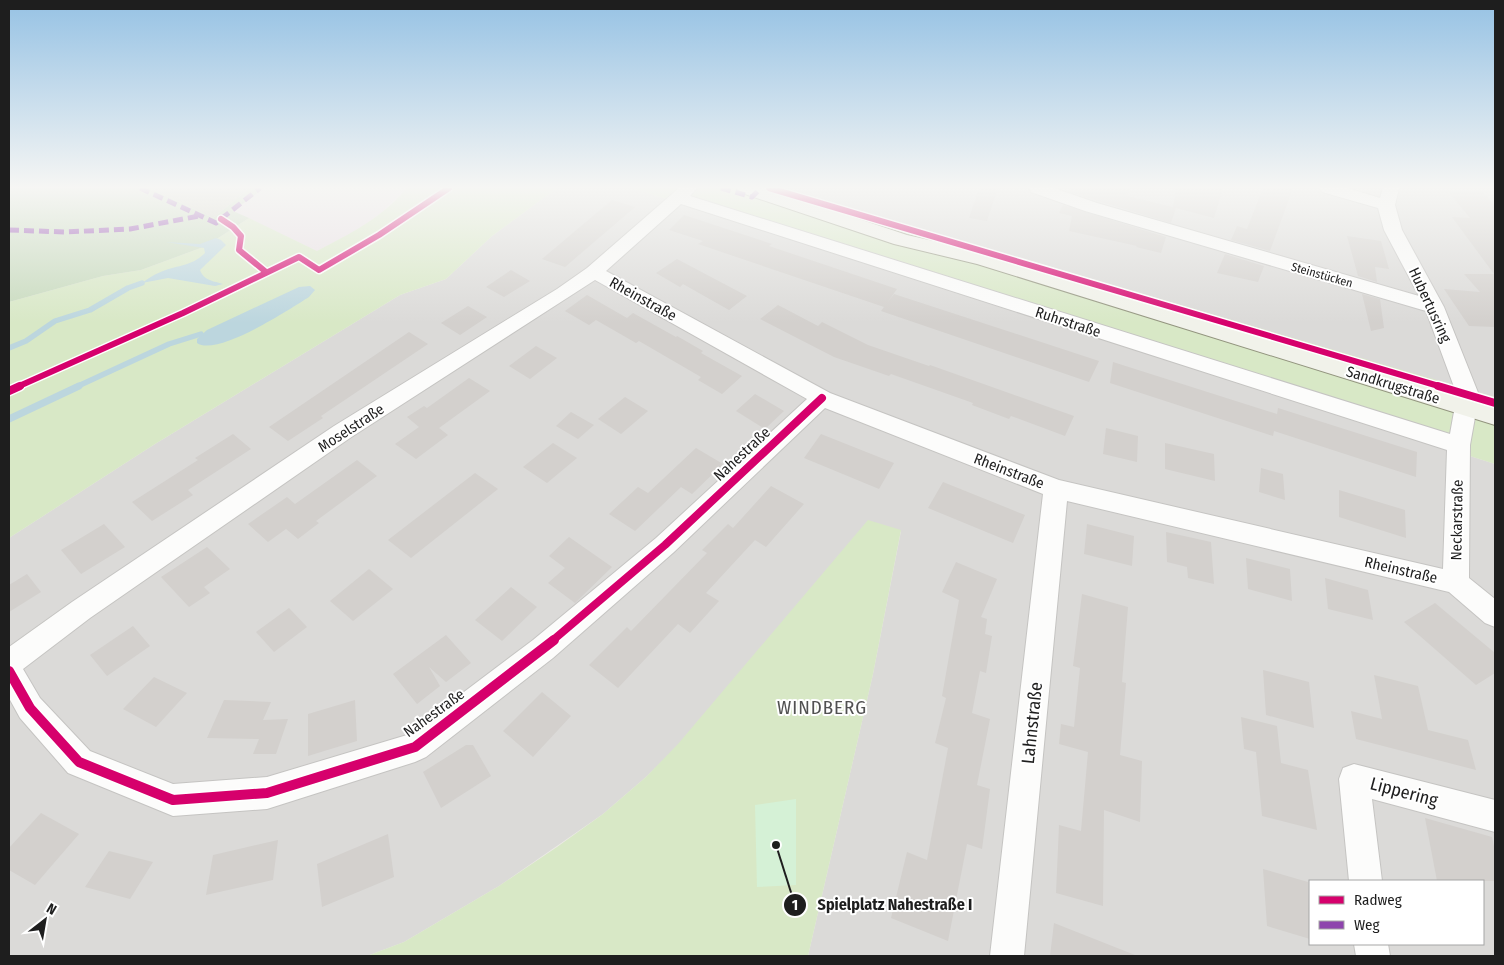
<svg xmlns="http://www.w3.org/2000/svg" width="1504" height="965" viewBox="0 0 1504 965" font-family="'Fira Sans Condensed',sans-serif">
	<rect width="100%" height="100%" fill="#eceae6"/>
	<g fill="#dbdad8" fill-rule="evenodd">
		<path d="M 557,188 L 632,188 L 1495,464 L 1495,956 L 808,956 L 873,674 L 901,531 L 646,777 L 603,814 L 499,886 L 404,942 L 367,956 L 9,956 L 9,538 L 155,444 L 400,295 L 446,279 L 492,236 ZM 1310,881 L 1483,881 L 1483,944 L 1310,944 Z"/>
		<polygon points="781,188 1495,188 1495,397 1441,382"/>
	</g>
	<polygon fill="#e9e0e5" points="264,188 407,188 381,213 356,231 317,251 233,211"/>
	<polygon fill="#d5d5c8" points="149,188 250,188 213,218"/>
	<g fill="#d8e8c6">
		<path d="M 407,188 L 557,188 L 492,236 L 446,279 L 400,295 L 155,444 L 9,538 L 9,302 L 103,276 L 141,270 L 179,256 L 206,246 L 249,218 L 317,251 C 350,234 383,217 407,188 Z"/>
		<polygon points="632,188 781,188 1495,397 1495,464"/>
		<polygon points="868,520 901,530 873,674 808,956 367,956 404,942 499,886 557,847 603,814 646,777 678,744"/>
	</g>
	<polygon fill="#c7dabd" points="9,188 149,188 213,218 250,188 264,188 233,211 249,218 206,246 179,256 141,270 103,276 9,302"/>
	<polygon fill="#d5f1d6" points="796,799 796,885 757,887 755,805"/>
	<g fill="#bcd6de">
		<path d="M 216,238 L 221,240 L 226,245 L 200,270 C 204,281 214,281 223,284 L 215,286 L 168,278 L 142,283 C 147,279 157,273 163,271 C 179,265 192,266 205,253 L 204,248 L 166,242 L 200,244 Z"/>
		<path d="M 310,286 L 315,290 L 309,297 C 290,309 217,357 197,343 L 197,339 L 207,330 L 299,287 Z"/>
	</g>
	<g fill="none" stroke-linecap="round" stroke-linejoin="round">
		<g stroke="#bcd6de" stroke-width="5.5">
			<polyline points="9,348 26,341 55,321 90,310 128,288 142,283"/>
			<polyline points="76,387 169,344 201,334"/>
		</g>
		<polyline stroke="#bcd6de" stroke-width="7" points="9,419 79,386"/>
	</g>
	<g fill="#d3d0cd">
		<polygon points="979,188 998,188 987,221 969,218"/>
		<polygon points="1072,188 1131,188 1127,196 1173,207 1176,188 1223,188 1214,218 1176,208 1171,223 1098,201 1070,192"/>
		<polygon points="1263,188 1293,188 1270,251 1231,240 1237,226 1247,229"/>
		<polygon points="1448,191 1483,192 1495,206 1495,327 1469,326 1444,289 1480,292 1464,274 1494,274 1452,217 1470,218"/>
		<polygon points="612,200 635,207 565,267 542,259"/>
		<polygon points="1063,205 1166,237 1161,253 1136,247 1137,246 1069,231 1072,216 1059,213"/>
		<polygon points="684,215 772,244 769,246 897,289 887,303 894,294 1099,361 1089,382 881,311 884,307 698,244 703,241 669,230"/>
		<polygon points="1347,236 1381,241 1389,269 1375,267 1377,282 1358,276"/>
		<polygon points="1225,254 1264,266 1258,282 1217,273"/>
		<polygon points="677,259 747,296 729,310 683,284 680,287 656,273"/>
		<polygon points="511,270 530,281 504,297 486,287"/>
		<polygon points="1362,294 1380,299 1384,328 1371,331"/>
		<polygon points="587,295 627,318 633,313 676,337 677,336 703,351 701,353 742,376 722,394 698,380 701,377 639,341 636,343 596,320 589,325 565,311"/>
		<polygon points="778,305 818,326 822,322 868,345 929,366 930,365 1074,416 1065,436 1011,416 1009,419 972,405 973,403 891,374 889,376 834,357 760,319"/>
		<polygon points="468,306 487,317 460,335 441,323"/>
		<polygon points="409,332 428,344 321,416 323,418 288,441 269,427"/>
		<polygon points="536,346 557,358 530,379 509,366"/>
		<polygon points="1113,362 1277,414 1276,421 1278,408 1417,452 1416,477 1274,431 1273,436 1110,383"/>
		<polygon points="469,378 490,391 439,428 448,435 416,459 395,444 419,427 407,417 424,406 427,408"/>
		<polygon points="755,394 784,411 765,429 736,411"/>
		<polygon points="625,397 648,411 621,434 598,419"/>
		<polygon points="571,412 594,425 578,439 556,426"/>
		<polygon points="1106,428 1138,436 1137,462 1103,454"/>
		<polygon points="233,434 251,449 188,490 193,495 152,521 132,502 198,460 195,458"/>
		<polygon points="821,434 894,463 879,489 804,458"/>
		<polygon points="553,443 577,458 547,483 523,467"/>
		<polygon points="1165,443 1214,454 1215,481 1165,469"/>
		<polygon points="696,448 723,464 692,494 681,487 635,531 609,514 638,487 648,493"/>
		<polygon points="357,460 377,476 316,521 319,523 298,539 286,529 268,542 248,524 287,497 295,504"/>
		<polygon points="1261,468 1283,474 1285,500 1259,492"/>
		<polygon points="475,473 498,489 411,558 388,540"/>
		<polygon points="943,482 1025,515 1013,543 928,508"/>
		<polygon points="771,486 804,504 766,547 755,540 706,593 719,601 690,633 678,624 618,688 589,665 627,627 631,631 707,553 702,550 728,524 733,528"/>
		<polygon points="1339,490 1405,510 1406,538 1339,517"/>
		<polygon points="104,524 125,547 81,574 61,550"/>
		<polygon points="1087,524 1134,536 1132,566 1084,554"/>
		<polygon points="1166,532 1211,542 1214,584 1188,578 1187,567 1167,562"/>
		<polygon points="569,537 612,567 575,603 548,583 565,568 549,556"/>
		<polygon points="207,547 230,569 204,587 210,593 189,607 161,577"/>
		<polygon points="1246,558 1290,569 1292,601 1248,589"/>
		<polygon points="956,562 997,579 981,617 987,619 985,634 992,636 986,673 980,671 972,713 990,719 977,785 990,789 982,849 967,844 948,941 891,918 907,852 927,860 948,748 935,743 946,698 942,696 959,600 942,592"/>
		<polygon points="369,569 393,589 353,621 330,601"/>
		<polygon points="27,574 41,592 9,612 9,585"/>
		<polygon points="1325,578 1368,590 1373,620 1328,609"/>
		<polygon points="511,587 537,607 502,641 475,620"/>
		<polygon points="1082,594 1128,607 1122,682 1126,683 1120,755 1142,761 1140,822 1104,810 1103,906 1056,893 1059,825 1081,831 1088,752 1059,744 1061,724 1074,727 1080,668 1073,666"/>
		<polygon points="1435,603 1495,653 1495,673 1476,685 1404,622"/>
		<polygon points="289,608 307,627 274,652 256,632"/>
		<polygon points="133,626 150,646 107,676 90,655"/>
		<polygon points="446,635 471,663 446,682 429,667 440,686 417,704 393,674"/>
		<polygon points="1263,670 1309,682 1314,728 1266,715"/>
		<polygon points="1374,675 1418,686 1428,730 1468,740 1476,770 1356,739 1351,711 1382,719"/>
		<polygon points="154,677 187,693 156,727 123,709"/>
		<polygon points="542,692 571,716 533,757 503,731"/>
		<polygon points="224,700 271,702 263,720 288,719 276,754 253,754 259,739 207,738"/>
		<polygon points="355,700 357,741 308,756 308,714"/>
		<polygon points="1241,717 1277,726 1281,763 1308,770 1317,830 1262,816 1256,752 1244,749"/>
		<polygon points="466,745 473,745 491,776 441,808 423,772"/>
		<polygon points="41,813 79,834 35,885 9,870 9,848"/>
		<polygon points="1425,818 1492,837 1495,851 1495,881 1437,881"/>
		<polygon points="388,834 394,877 322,907 317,864"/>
		<polygon points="278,840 273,880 206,895 213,855"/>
		<polygon points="109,851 153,862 130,899 85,887"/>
		<polygon points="1263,869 1308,882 1310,939 1267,926"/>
		<polygon points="1054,923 1135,955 1135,956 1050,956"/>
	</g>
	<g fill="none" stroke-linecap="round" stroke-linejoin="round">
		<g stroke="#c5c4c2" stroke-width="2">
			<g id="street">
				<path d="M 679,188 L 697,188 L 690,196 L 1450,434 L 1457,395 L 1426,311 L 1085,211 L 1031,192 L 1029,188 L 1054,188 L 1097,203 L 1419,296 L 1384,230 L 1378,208 L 1322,192 L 1320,188 L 1347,188 L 1380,198 L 1383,188 L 1399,188 L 1395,205 L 1402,230 L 1444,307 L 1479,395 L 1470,445 L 1469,578 L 1495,599 L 1495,627 L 1485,623 L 1449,592 L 1067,501 L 1024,956 L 990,956 L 1043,494 L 825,408 L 674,552 L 553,658 L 426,757 L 415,762 L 267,809 L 173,816 L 68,773 L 20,718 L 9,698 L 9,647 L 72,602 L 334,426 L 557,289 L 587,268 ZM 681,204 L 1447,450 L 1443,569 L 1059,480 L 830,393 L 606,271 ZM 595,280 L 807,399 L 656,538 L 533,640 L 407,735 L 267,777 L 173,784 L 90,751 L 40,698 L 23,669 L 90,618 L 350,438 Z"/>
				<polygon points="1354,764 1495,800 1495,832 1372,799 1382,881 1349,881 1339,779 1343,768"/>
				<polygon points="1354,944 1388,944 1390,956 1356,956"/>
			</g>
		</g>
		<g stroke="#93957f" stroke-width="2">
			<polygon id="secondary" points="736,188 766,188 907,235 991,254 1495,407 1495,425 977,264 894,244 739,192"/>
		</g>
		<use href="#street" fill="#fcfcfb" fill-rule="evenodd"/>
		<use href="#secondary" fill="#f1f2ea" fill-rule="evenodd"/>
		<g stroke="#8e44ad" stroke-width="5" stroke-dasharray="10 5" stroke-linecap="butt">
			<polyline points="140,188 216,223 260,188"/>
			<polyline points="721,188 752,197 761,188"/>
			<polyline points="9,230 65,232 130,229 199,216"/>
		</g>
		<g stroke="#fff" stroke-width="9">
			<g id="cycleway-far2">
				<polyline points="769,188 1442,387"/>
				<polyline points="221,219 233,227 241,236 239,250 266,272"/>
				<polyline points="17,387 183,313 299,257 319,270 379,235 449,188"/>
			</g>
		</g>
		<g stroke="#fff" stroke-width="11">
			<g id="cycleway-far1">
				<polyline points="1438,386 1495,403"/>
				<polyline points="9,391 20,386"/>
				<polyline points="552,641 665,545 822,398"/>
			</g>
		</g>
		<g stroke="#fff" stroke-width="13">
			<polyline id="cycleway" points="9,671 30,708 79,762 173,800 267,793 415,747 554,640"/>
		</g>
		<use href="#cycleway-far2" stroke="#d6006c" stroke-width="6"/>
		<use href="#cycleway-far1" stroke="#d6006c" stroke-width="8"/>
		<use href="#cycleway" stroke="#d6006c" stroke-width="10"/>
	</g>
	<linearGradient id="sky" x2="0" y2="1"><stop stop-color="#96c2e4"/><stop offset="0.58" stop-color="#f6f6f4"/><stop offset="1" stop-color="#f6f6f4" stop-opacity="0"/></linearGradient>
	<rect width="1504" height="323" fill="url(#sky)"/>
	<g text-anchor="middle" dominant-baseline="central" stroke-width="4" stroke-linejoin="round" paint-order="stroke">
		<g font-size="12" fill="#1e1e1e" stroke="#fff">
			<text transform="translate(1322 275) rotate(16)">Steinstücken</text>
		</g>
		<g font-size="15" fill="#1e1e1e" stroke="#fff">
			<text transform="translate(643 299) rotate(29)">Rheinstraße</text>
			<text transform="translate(1430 305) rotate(65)">Hubertusring</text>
			<text transform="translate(1068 322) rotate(18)">Ruhrstraße</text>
			<text transform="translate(1393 385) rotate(17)">Sandkrugstraße</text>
			<text transform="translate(351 428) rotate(-33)">Moselstraße</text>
			<text transform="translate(742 454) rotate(-43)">Nahestraße</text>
			<text transform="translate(1009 471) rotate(21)">Rheinstraße</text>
			<text transform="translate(1457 520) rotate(-89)">Neckarstraße</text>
			<text transform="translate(1401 570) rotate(13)">Rheinstraße</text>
			<text transform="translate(434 713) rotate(-36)">Nahestraße</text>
		</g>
		<g font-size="18" fill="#1e1e1e" stroke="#fff">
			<text transform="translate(1032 723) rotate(-84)">Lahnstraße</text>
			<text transform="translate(1404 792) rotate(15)">Lippering</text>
		</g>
		<g font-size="19" letter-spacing="1" fill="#515151" stroke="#fff">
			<text x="822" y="707">WINDBERG</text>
		</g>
	</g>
	<path fill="none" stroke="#1e1e1e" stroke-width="2" d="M776 845L795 905"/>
	<g fill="#1e1e1e" stroke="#fff" stroke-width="2">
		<circle cx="776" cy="845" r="5"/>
		<circle cx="795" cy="905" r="12"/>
	</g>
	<g font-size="15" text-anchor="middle" font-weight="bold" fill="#fff">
		<text x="795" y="910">1</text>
	</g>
	<g font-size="16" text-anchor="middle" font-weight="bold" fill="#1e1e1e" stroke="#fff" stroke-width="4" stroke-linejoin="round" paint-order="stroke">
		<text x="895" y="910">Spielplatz Nahestraße I</text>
	</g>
	<rect width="1504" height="965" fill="none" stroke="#1e1e1e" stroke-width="20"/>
	<rect x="1309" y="880" width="175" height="65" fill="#ffffff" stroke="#a5a5a5"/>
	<rect x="1319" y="896" width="25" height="8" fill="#d6006c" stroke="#a5a5a5"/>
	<text x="1354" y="905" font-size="15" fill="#1e1e1e">Radweg</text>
	<rect x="1319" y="921" width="25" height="8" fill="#8e44ad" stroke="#a5a5a5"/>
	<text x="1354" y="930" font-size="15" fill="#1e1e1e">Weg</text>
	<g transform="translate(45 920) rotate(31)" stroke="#ffffff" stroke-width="4" paint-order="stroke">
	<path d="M0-4L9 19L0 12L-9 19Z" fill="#1e1e1e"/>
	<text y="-8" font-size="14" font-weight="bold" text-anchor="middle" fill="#1e1e1e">N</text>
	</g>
</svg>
